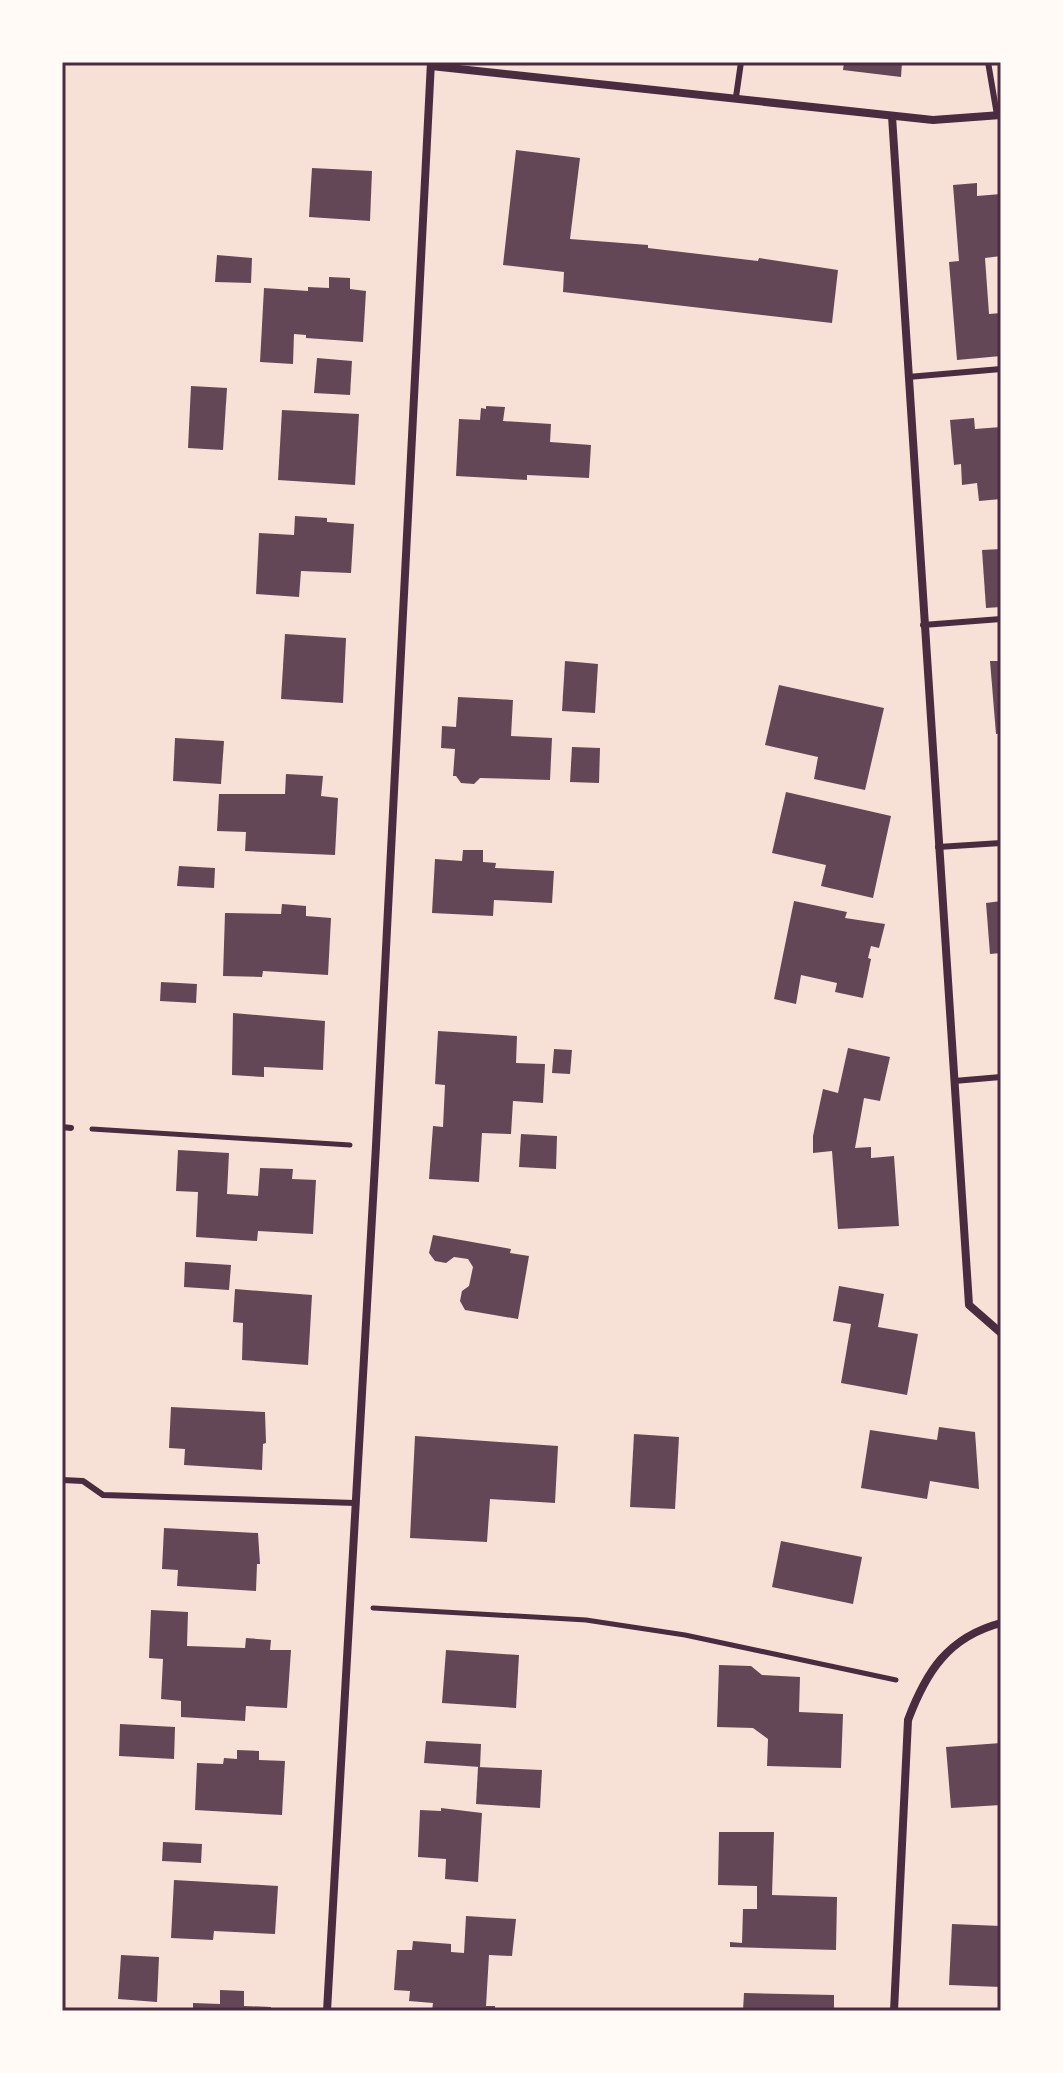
<svg xmlns="http://www.w3.org/2000/svg" width="1063" height="2073" viewBox="0 0 1063 2073" font-family="Helvetica,sans-serif">
	<rect width="100%" height="100%" fill="#f7e1d7"/>
	<g fill="#644757">
		<polygon points="844,62 902,62 901,77 843,70"/>
		<polygon points="516,150 580,158 570,239 648,245 648,248 758,261 759,258 838,270 832,323 563,292 564,272 503,265"/>
		<polygon points="312,168 372,171 370,221 309,217"/>
		<polygon points="977,183 977,196 1001,194 1001,256 985,258 989,314 1001,313 999,318 1001,356 957,360 949,262 959,261 953,185"/>
		<polygon points="217,255 252,258 251,283 215,282"/>
		<polygon points="329,277 350,278 350,289 366,291 363,342 306,338 306,335 294,334 293,364 260,362 264,288 308,291 308,287 329,288"/>
		<polygon points="317,358 352,361 350,395 314,393"/>
		<polygon points="191,386 227,388 223,450 188,448"/>
		<polygon points="486,406 505,407 503,421 551,424 550,442 591,445 589,478 527,475 527,480 456,476 459,419 480,420 481,408 486,409"/>
		<polygon points="282,410 359,414 355,485 278,480"/>
		<polygon points="974,418 975,429 1001,427 1001,499 979,501 977,483 962,485 961,464 954,465 950,420"/>
		<polygon points="295,516 327,518 327,522 354,524 351,573 301,571 299,597 256,594 259,533 294,535"/>
		<polygon points="1001,549 1001,607 986,608 982,550"/>
		<polygon points="285,634 346,638 343,703 281,699"/>
		<polygon points="565,661 598,664 595,713 562,711"/>
		<polygon points="990,661 1001,661 1001,733 996,734"/>
		<polygon points="779,685 884,708 865,790 814,779 818,757 765,745"/>
		<polygon points="458,697 513,700 511,736 552,738 550,780 480,778 474,784 461,783 456,776 453,776 455,749 441,748 442,726 456,727"/>
		<polygon points="175,738 224,741 221,784 173,781"/>
		<polygon points="572,747 600,748 599,783 570,782"/>
		<polygon points="286,774 323,776 321,796 338,798 335,855 245,851 246,832 217,831 219,794 285,794"/>
		<polygon points="786,792 891,816 873,898 821,886 826,865 772,853"/>
		<polygon points="463,850 483,850 483,862 496,863 495,868 554,871 552,903 494,900 493,916 432,913 435,859 462,861"/>
		<polygon points="179,866 215,868 214,888 177,886"/>
		<polygon points="794,901 847,912 845,918 885,924 879,948 871,946 868,958 871,959 863,998 835,992 837,983 801,975 796,1004 774,999"/>
		<polygon points="1001,901 1001,953 990,954 986,903"/>
		<polygon points="282,904 306,906 306,916 331,918 328,975 263,971 262,977 223,976 225,913 281,914"/>
		<polygon points="161,982 197,984 196,1003 160,1001"/>
		<polygon points="233,1013 325,1021 323,1070 264,1067 264,1077 232,1075"/>
		<polygon points="438,1031 517,1036 516,1063 545,1064 543,1103 513,1101 511,1134 482,1133 479,1182 429,1179 433,1126 443,1127 445,1085 435,1084"/>
		<polygon points="848,1048 890,1057 880,1101 864,1098 855,1148 871,1147 871,1158 894,1156 899,1226 838,1229 832,1151 813,1153 813,1136 823,1089 838,1093"/>
		<polygon points="554,1049 572,1050 570,1074 552,1073"/>
		<polygon points="521,1134 557,1136 556,1169 519,1167"/>
		<polygon points="178,1150 229,1153 227,1194 258,1196 260,1168 293,1169 292,1179 316,1180 313,1234 258,1231 257,1241 196,1237 198,1192 176,1191"/>
		<polygon points="433,1235 511,1249 510,1253 529,1256 518,1319 465,1310 460,1301 462,1291 469,1286 473,1267 468,1259 454,1257 446,1263 435,1261 429,1253"/>
		<polygon points="185,1262 231,1265 229,1290 184,1287"/>
		<polygon points="839,1286 884,1294 878,1327 918,1334 907,1395 841,1383 851,1324 833,1321"/>
		<polygon points="235,1289 312,1295 308,1365 242,1360 243,1323 233,1322"/>
		<polygon points="171,1407 265,1412 266,1443 263,1444 262,1470 184,1465 185,1449 169,1448"/>
		<polygon points="939,1427 975,1432 979,1489 930,1481 927,1499 861,1488 870,1430 937,1440"/>
		<polygon points="634,1434 679,1437 675,1509 630,1507"/>
		<polygon points="415,1436 558,1446 555,1503 490,1499 487,1542 410,1538"/>
		<polygon points="164,1528 258,1533 260,1564 257,1564 256,1591 177,1586 178,1570 162,1569"/>
		<polygon points="781,1541 862,1557 853,1604 772,1587"/>
		<polygon points="151,1610 188,1612 187,1646 245,1648 246,1638 271,1640 270,1650 291,1650 287,1708 246,1706 245,1721 181,1717 181,1701 161,1699 163,1659 149,1658"/>
		<polygon points="446,1650 519,1655 516,1708 442,1703"/>
		<polygon points="719,1665 751,1666 762,1675 800,1677 799,1712 843,1714 841,1768 767,1766 768,1739 753,1728 717,1727"/>
		<polygon points="120,1724 175,1727 174,1759 119,1756"/>
		<polygon points="426,1741 481,1744 480,1767 424,1763"/>
		<polygon points="1001,1743 1001,1805 951,1808 946,1747"/>
		<polygon points="237,1750 259,1751 259,1760 285,1761 282,1815 195,1810 197,1763 223,1764 224,1758 237,1759"/>
		<polygon points="478,1767 542,1770 540,1808 476,1804"/>
		<polygon points="441,1808 482,1813 478,1882 445,1879 446,1859 418,1857 420,1810 441,1811"/>
		<polygon points="719,1832 774,1832 772,1895 837,1897 836,1950 730,1947 730,1942 742,1943 743,1909 757,1909 757,1886 718,1885"/>
		<polygon points="163,1842 202,1844 201,1863 162,1861"/>
		<polygon points="174,1880 278,1886 275,1934 214,1931 213,1940 171,1938"/>
		<polygon points="466,1916 516,1919 512,1956 489,1955 486,2006 495,2006 495,2011 432,2011 433,2003 409,2001 410,1991 394,1990 397,1950 412,1950 413,1941 451,1944 451,1952 464,1953"/>
		<polygon points="952,1924 1001,1926 1001,1987 949,1985"/>
		<polygon points="121,1955 159,1957 157,2002 118,1999"/>
		<polygon points="220,1990 244,1991 244,2006 271,2007 270,2011 193,2011 193,2003 220,2004"/>
		<polygon points="744,1993 834,1995 834,2011 743,2011"/>
	</g>
	<g fill="none" stroke-linecap="round" stroke-linejoin="round">
		<g stroke="#4a2c40" stroke-width="5">
			<polyline points="92,1129 350,1145"/>
			<polyline points="373,1608 586,1620 685,1635 896,1680"/>
		</g>
		<g stroke="#4a2c40" stroke-width="6">
			<polyline points="988,62 997,115"/>
			<polyline points="736,97 741,62"/>
			<polyline points="908,377 1001,369"/>
			<polyline points="923,625 1001,619"/>
			<polyline points="938,847 1001,843"/>
			<polyline points="954,1081 1001,1077"/>
			<polyline points="62,1127 71,1128"/>
			<polyline points="62,1480 83,1481 103,1495 355,1503"/>
		</g>
		<g stroke="#4a2c40" stroke-width="8">
			<polyline points="431,66 933,120 1001,115"/>
			<polyline points="892,116 969,1305 1001,1333"/>
			<polyline points="327,2011 376,1146 431,62"/>
			<path d="M 894,2011 L 908,1720 C 926,1672 948,1637 1001,1623"/>
		</g>
	</g>
	<rect width="1063" height="2073" fill="none" stroke="#fffaf5" stroke-width="128"/>
	<rect x="64" y="64" width="935" height="1945" fill="none" stroke="#4a2c40" stroke-width="3"/>
</svg>
